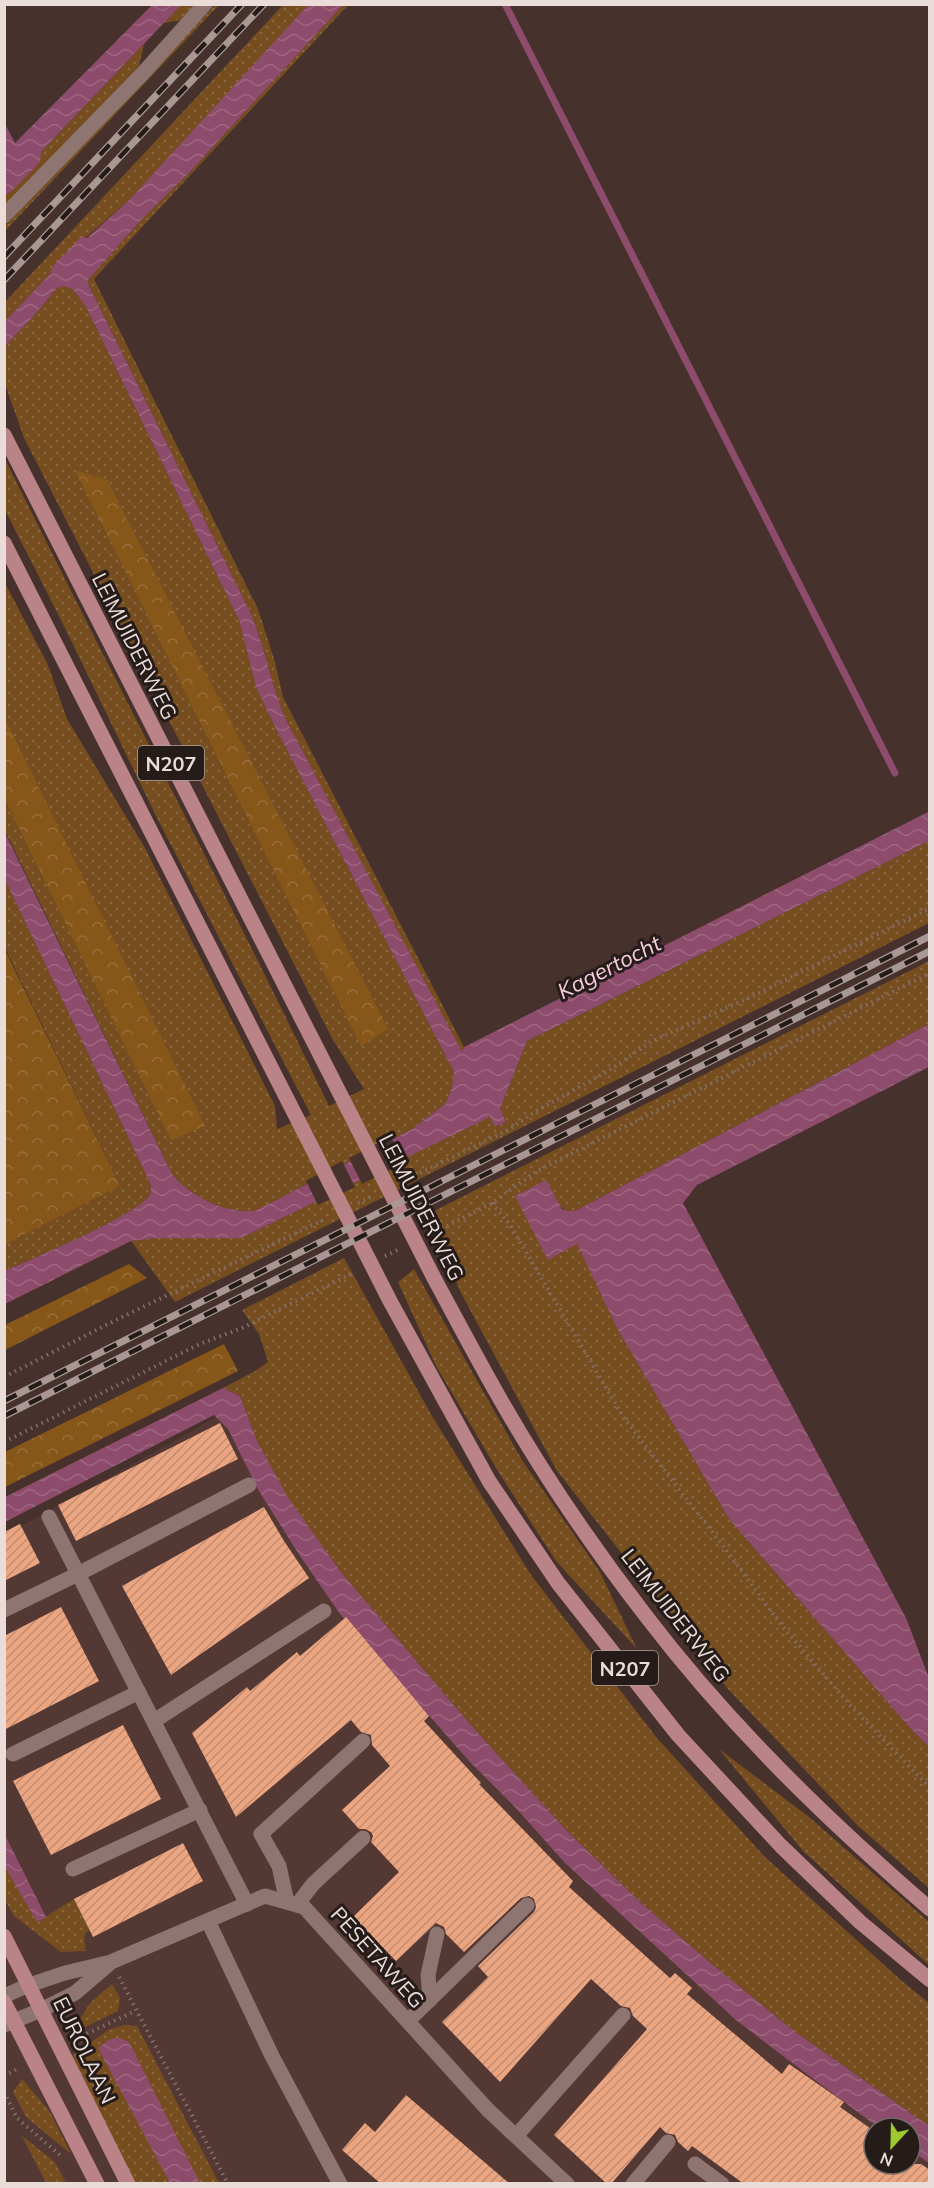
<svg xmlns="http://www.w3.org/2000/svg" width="934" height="2188" viewBox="0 0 934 2188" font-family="Mulish,sans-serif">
	<defs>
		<pattern id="grass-dots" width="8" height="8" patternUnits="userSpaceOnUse" patternTransform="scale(1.5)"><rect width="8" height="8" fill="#754d1f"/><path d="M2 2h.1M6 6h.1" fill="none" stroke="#89663f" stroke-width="1.8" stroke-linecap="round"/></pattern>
		<pattern id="forest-crowns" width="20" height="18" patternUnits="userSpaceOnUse" patternTransform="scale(1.5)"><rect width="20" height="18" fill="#87571a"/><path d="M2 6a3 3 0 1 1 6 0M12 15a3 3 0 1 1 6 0" fill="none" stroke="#986f3b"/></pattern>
		<pattern id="water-waves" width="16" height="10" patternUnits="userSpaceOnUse" patternTransform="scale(1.5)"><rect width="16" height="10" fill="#8e4c6c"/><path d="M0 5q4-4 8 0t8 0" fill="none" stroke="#9e6580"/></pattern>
		<pattern id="building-hatch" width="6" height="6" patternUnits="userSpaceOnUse" patternTransform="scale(1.5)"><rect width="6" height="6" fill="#eca581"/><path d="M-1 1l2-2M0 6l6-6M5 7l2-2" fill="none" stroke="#c28c71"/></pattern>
	</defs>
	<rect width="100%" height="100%" fill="#46312d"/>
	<path fill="#543834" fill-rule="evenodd" d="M 252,1397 L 929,2099 L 929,2183 L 5,2183 L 4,1536 ZM 874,2128 L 910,2128 L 910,2164 L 874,2164 Z"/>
	<g fill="url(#grass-dots)">
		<polygon points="181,5 196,5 182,20 164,23"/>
		<polygon points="215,5 219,5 5,231 5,226"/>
		<polygon points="283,5 309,5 129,200 53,266 50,274 5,321 5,302"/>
		<path d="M 343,5 L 348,5 L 94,279 L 258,609 L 275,662 L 283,697 L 464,1047 L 462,1053 L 285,718 C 271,684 265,648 251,614 L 89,286 L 88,280 L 141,220 L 188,174 Z"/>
		<polygon points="144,44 139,66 5,207 5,195 12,191 41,152"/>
		<path d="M 65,285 L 74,290 L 87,309 L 239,620 L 256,687 L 273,723 L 454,1072 L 452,1087 L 446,1103 L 412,1129 L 257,1210 C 228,1216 190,1196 172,1174 L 5,831 L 5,583 L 48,665 L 67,719 L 145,848 L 275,1106 L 277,1129 L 311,1115 L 157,818 L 65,628 L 5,510 L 5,459 C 112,675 224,888 329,1106 L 364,1089 L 333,1040 L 24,438 L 5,384 L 5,346 L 33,317 L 57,288 Z"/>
		<polygon points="929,841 929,923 175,1302 131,1241 156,1238 241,1238 487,1118 489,1114 496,1127 506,1122 500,1109 527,1041"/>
		<path d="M 5,880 L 151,1185 C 150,1188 151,1191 150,1194 C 142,1214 29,1260 5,1271 L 4,1244 L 120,1186 L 5,948 Z"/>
		<polygon points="929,961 929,1024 575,1211 566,1211 559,1205 618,1330 729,1519 910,1728 929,1747 929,1888 858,1826 728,1689 557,1471 461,1293 428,1214"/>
		<polygon points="344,1258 432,1416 531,1575 657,1738 765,1857 903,1982 929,2003 929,2126 794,2031 707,1960 641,1903 567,1831 469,1723 340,1571 286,1496 257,1441 240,1396 223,1388 255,1371 268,1362 259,1334 242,1310"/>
		<polygon points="414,1269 522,1460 600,1572 637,1649 556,1561 499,1473 436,1366 398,1282"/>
		<polygon points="719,1749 809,1817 929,1922 929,1965 803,1851"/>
		<polygon points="4,1861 37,1922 74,1899 89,1929 84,1936 86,1951 61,1952 14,1916 5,1900"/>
		<polygon points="112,1984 120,1998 118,2011 71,2034 90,2003"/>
		<polygon points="124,2025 137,2026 219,2183 135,2183 72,2056 108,2030"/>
		<polygon points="22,2079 50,2112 71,2154 26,2117 13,2092"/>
		<polygon points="22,2136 55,2162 66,2183 46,2183"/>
	</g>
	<g fill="url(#forest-crowns)">
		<polygon points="75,470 107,480 388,1029 361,1046"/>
		<polygon points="5,719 205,1126 171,1140 5,799"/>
		<polygon points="4,948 120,1186 5,1244 4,1244"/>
		<polygon points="129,1264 147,1278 5,1350 5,1325"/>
		<polygon points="224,1344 238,1371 5,1487 5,1452"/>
	</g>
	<g fill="url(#water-waves)">
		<path d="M 309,4 L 343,5 L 188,174 L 141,220 L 88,280 L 89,286 L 251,614 C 265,648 271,684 285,718 L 462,1052 L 464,1047 L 930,811 L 929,841 L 527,1041 L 500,1109 L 506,1122 L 495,1127 L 489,1115 L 488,1118 L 241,1238 L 156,1238 L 131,1241 L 5,1304 L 5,1271 C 29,1260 141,1214 150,1194 C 151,1191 150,1188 151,1185 L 5,880 L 4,831 L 172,1174 C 190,1196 228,1216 257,1210 L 412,1129 L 446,1103 L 452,1087 L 454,1072 L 273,723 L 256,687 L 239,620 L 87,309 L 74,290 L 65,286 L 57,288 L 33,317 L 5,346 L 5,321 L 50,274 L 53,266 L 81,237 L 87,238 L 129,200 Z"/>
		<polygon points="152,5 181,5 41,152 40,162 12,191 5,195 5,124 15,143"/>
		<polygon points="929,1024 929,1067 697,1185 683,1203 906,1618 929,1678 929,1747 910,1728 729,1519 618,1330 577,1244 548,1260 515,1196 546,1180 562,1209 567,1211 575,1211"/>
		<polygon points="223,1388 240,1396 257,1441 287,1496 340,1571 469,1723 567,1831 641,1903 707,1960 794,2031 929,2126 929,2163 910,2150 910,2128 879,2128 783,2056 736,2020 565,1863 515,1807 470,1762 340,1614 298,1553 259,1491 228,1429 214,1415 5,1522 5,1497"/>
		<polygon points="4,1833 46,1917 37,1922 5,1867"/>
		<polygon points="119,2038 129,2042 200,2183 170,2183 98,2048 110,2039"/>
	</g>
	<g fill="#46312d">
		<polygon points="391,1137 404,1163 362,1184 349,1158"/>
		<polygon points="342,1161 355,1187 318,1205 306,1181"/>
	</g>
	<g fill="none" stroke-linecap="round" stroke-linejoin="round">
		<polyline stroke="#8e4c6c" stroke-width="7" points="505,4 895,773"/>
	</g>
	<g fill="url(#building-hatch)">
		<polygon points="220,1423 238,1459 76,1541 58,1505"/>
		<polygon points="264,1507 284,1541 309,1578 171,1675 122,1586"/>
		<polygon points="20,1524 40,1563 4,1581 4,1532"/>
		<polygon points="61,1607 99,1681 4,1730 4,1636"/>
		<polygon points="346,1617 429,1716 424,1721 481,1783 479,1784 573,1881 569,1887 670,1978 675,1973 692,1988 687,1994 782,2074 789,2064 844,2102 840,2107 874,2131 874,2164 921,2164 930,2170 930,2184 744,2184 692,2146 688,2151 678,2142 675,2135 666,2133 660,2127 611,2184 607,2184 554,2135 647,2029 633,2016 630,2008 621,2006 591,1979 500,2082 442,2022 488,1977 478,1966 534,1912 536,1907 534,1899 529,1896 521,1898 464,1952 446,1934 444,1927 436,1923 396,1961 353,1917 399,1872 371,1842 373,1836 371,1832 365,1829 359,1829 342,1810 390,1766 372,1745 371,1735 361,1732 351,1720 236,1817 192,1733 247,1687 250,1691 297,1652 300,1656"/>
		<polygon points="123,1725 161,1799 51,1855 13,1781"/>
		<polygon points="183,1843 203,1881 93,1937 74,1899"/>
		<polygon points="406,2095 510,2184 381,2184 342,2150 365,2123 375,2132"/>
	</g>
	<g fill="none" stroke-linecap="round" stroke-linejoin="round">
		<g stroke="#82706c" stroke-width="4" stroke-dasharray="1.5 4.5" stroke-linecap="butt">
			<polyline points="404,1181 508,1130 538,1110 608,1071 652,1041 751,997 930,908"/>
			<polyline points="358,1203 373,1196"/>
			<polyline points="492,1203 510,1225 624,1418 730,1555 782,1626 850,1705 930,1788"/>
			<polyline points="431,1234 492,1203 537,1171 930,973"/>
			<polyline points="385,1256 400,1249"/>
			<polyline points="4,1377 120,1318 327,1218"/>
			<polyline points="4,1442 200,1344 242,1328 355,1272"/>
			<polyline points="119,1977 228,2184"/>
			<polyline points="76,2039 135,2011"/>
			<polyline points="4,2076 19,2068"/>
			<polyline points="4,2092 17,2118 61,2156"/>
		</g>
		<g stroke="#8e7571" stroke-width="15">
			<polyline points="4,216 144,72 205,4"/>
			<polyline points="49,1517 247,1904"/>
			<polyline points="4,1610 78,1574 249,1485"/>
			<polyline points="154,1721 324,1611"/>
			<polyline points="13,1754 139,1692"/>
			<polyline points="73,1869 200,1810"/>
			<polyline points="287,1902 279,1866 261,1834 363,1741"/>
			<polyline points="297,1905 313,1884 363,1838"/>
			<polyline points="208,1921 272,2056 340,2184"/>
			<polyline points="4,1996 29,1985 65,1973 111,1962 265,1896 304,1907 488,2110 567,2184"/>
			<polyline points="430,2000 428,1975 437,1934"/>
			<polyline points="408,2021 527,1905"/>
			<polyline points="4,2025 41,2010 75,1993 109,1964"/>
			<polyline points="516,2136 623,2015"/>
			<polyline points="695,2164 722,2184"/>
			<polyline points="633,2184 668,2142"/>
		</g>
		<g stroke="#b98388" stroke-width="15">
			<path d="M 4,435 L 434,1278 C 454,1315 474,1353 495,1390 C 539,1468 591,1545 646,1616 C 729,1725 827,1820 930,1909"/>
			<polyline points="4,543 390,1301 489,1481 558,1583 678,1735 781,1846 860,1922 930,1980"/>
			<polyline points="4,1936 128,2184"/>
			<polyline points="4,2002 97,2184"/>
		</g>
		<g stroke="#a89794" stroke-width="7">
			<g id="rail">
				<polyline points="4,257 242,4"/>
				<polyline points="4,280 264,4"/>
				<polyline points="4,1401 930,936"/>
				<polyline points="4,1416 930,951"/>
			</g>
		</g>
		<use href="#rail" stroke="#251c1a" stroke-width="4.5" stroke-dasharray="14" stroke-linecap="butt"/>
	</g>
	<g text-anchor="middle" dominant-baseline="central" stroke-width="6" stroke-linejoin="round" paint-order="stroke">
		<g fill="#251c1a" stroke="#afa2a0" stroke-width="1.5">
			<rect x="138" y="746" width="66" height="34" rx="4.5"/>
			<rect x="592" y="1651" width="66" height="34" rx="4.5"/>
		</g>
		<g font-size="20" font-weight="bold" fill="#eadcd9">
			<text x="171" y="763">N207</text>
			<text x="625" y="1668">N207</text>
		</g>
		<g font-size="21" fill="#eadcd9" stroke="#251c1a">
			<text transform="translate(135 646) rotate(63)">LEIMUIDERWEG</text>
			<text transform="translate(422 1207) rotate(63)">LEIMUIDERWEG</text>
			<text transform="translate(676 1615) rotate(52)">LEIMUIDERWEG</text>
			<text transform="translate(378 1957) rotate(48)">PESETAWEG</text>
			<text transform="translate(85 2050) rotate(64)">EUROLAAN</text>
		</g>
		<g font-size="22" font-style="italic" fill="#f6cdde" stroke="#251c1a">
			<text transform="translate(609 967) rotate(-27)">Kagertocht</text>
		</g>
	</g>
	<rect width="934" height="2188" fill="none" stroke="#eadcd9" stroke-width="12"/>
	<g transform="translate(892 2146) rotate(202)"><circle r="28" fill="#251c1a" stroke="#746966" stroke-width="1.5"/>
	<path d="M0-4.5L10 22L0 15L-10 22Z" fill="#9eca2f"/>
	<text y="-9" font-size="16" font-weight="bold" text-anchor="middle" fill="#eadcd9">N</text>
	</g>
</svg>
